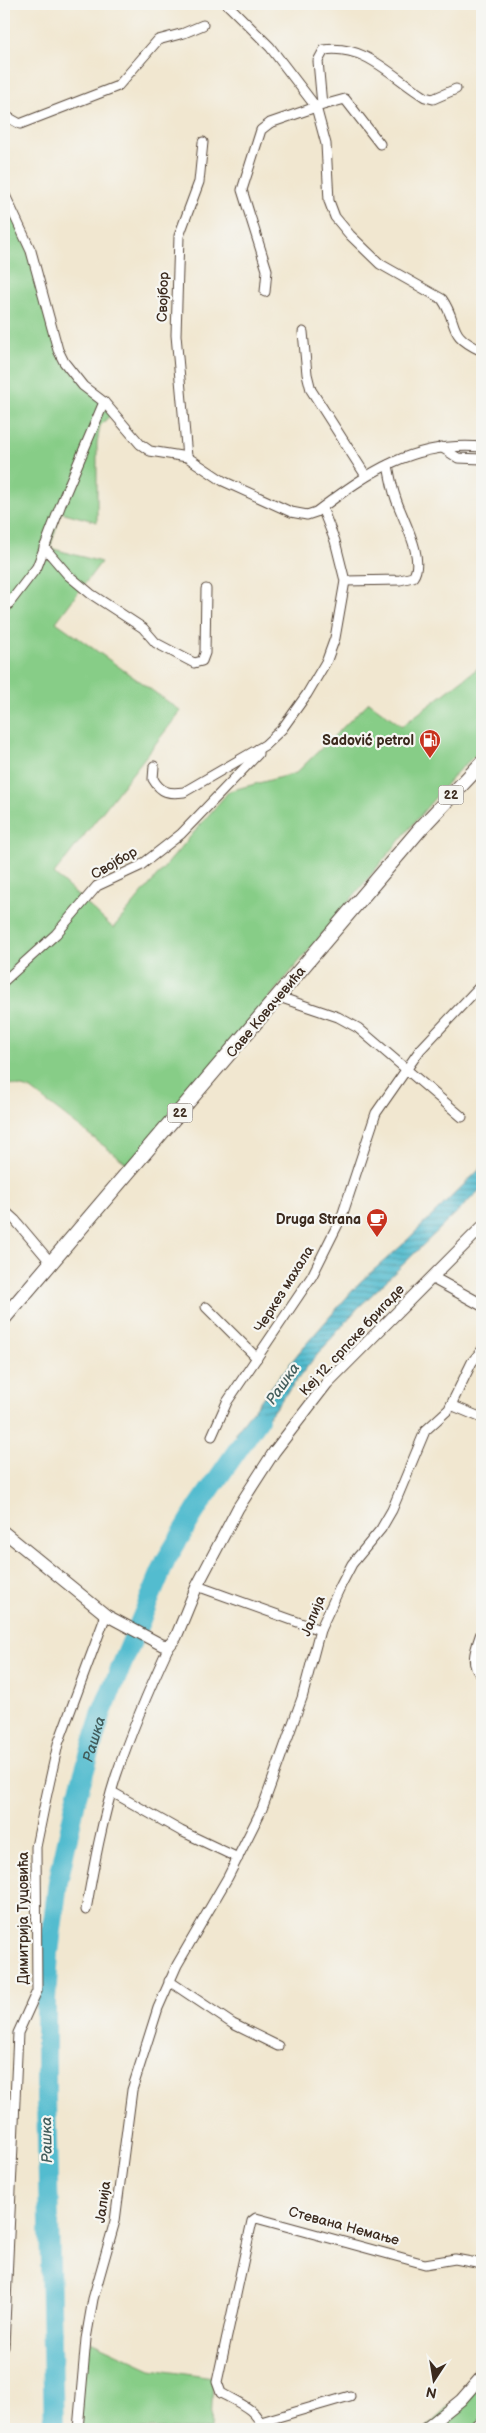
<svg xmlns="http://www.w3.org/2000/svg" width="486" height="2433" viewBox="0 0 486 2433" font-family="'Balsamiq Sans',sans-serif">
	<defs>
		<pattern id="water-rules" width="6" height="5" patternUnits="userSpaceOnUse" patternTransform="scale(1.25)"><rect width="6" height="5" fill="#52bccf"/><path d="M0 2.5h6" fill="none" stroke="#4599a7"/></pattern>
	</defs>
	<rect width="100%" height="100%" fill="#f6f6f2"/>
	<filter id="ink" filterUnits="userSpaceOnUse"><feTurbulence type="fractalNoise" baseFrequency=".02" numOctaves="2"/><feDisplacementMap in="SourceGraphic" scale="10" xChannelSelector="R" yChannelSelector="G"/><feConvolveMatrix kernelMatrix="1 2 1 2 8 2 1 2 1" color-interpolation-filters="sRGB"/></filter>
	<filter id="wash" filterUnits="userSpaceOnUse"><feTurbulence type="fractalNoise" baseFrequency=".0096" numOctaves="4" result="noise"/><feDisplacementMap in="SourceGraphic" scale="20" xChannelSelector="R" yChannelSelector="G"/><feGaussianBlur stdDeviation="1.12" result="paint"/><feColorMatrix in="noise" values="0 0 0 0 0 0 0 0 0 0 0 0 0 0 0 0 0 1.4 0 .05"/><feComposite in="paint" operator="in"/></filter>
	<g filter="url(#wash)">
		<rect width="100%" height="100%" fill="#f1e7d0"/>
		<g fill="#87cd87" stroke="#617c52">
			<polygon points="4,197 20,227 64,362 114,411 100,426 97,443 97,522 61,512 50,548 101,562 56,622 181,711 54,874 113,928 229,791 296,773 369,702 402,726 482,665 482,749 457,772 428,806 130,1166 30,1089 4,1083"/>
			<polygon points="86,2339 151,2369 213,2378 211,2429 78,2429"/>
			<polygon points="482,2376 482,2423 475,2429 425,2429"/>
		</g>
		<polygon fill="url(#water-rules)" stroke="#467376" points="482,1167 482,1188 357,1309 311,1362 247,1444 234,1434 300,1351 360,1282 400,1247"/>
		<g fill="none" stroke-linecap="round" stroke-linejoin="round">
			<path stroke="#52bccf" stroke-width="20" id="s1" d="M 54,2429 L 46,2098 L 46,2001 L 49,1953 L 58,1882 L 77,1796 L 102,1712 L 166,1560 L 198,1507 L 259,1419"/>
		</g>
	</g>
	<g filter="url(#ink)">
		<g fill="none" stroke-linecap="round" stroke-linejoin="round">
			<g stroke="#564639" stroke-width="11">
				<g id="minor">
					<path d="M 227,4 L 270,47 L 316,107 L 326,144 L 329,201 L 335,217 L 350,235 L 380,264 L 442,299 C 460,325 445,334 482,351"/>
					<path d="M 322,105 L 318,61 L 324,50 C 366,44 392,77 425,97 L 433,99 L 456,89"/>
					<polyline points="4,115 20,124 118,86 158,40 184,33 203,25"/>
					<path d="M 4,193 L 31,251 L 58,350 L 64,362 L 83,386 L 104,402 L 140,444 L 150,451 L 187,457 L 223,481 L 291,512 L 307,515 L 316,512 C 369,472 413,441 482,447"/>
					<polyline points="265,292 267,270 242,190 261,130 270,123 316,107 345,99 380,144"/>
					<polyline points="303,332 307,374 311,390 366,476"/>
					<polyline points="441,447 458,458 482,459"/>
					<polyline points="187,457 176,335 179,236 199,182 203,142"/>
					<polyline points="44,547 68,575 91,594 143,628 156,643 194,663 202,661 205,653 206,589"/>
					<path d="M 345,581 L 400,580 L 413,577 C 426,559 402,518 396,499 C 392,488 390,476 388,465"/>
					<polyline points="4,610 37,567 63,499 104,402"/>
					<path d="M 154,766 L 153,779 C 161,793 169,794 184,792 L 265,745 L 282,729 L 307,694 L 327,660 L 335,638 L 345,581 L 335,541 L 322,508"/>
					<polyline points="4,981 56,934 97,886 140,866 181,834 258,754 258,749"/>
					<polyline points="279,997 338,1017 358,1028 462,1117"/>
					<polyline points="4,1210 15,1220 52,1264"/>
					<polyline points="206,1307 257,1358"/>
					<polyline points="451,1405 482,1418"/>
					<polyline points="212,1436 227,1402 312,1276 342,1216 376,1113 420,1050 482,984"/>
					<polyline points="197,1586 320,1630"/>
					<path d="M 482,1630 C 478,1643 467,1665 482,1675"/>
					<polyline points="112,1792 181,1831 238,1858"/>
					<path d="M 86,1910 C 94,1865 102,1820 116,1776 C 131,1732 149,1689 169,1646"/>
					<polyline points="169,1981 233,2024 278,2046"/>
					<polyline points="4,2347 18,2033 37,1991 36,1847 46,1798 58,1744 106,1615"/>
					<polyline points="261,2422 350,2396"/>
					<polyline points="78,2429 86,2339 93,2299 115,2221 132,2090 158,2008 177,1965 228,1877 262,1809 302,1698 320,1630 341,1585 352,1564 381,1529 392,1510 425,1431 449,1409 472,1362 482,1350"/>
					<path d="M 262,2429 C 259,2410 237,2402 221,2393 L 217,2382 L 252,2221 L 256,2218 L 425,2264 L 455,2259 L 482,2264"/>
				</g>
			</g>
			<g stroke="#564639" stroke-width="13">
				<g id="tertiary">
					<polyline points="433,1278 482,1305"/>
					<polyline points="4,1532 106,1615 162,1645 169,1646 176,1637 197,1586 238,1508 274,1452 327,1383 482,1227"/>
					<polyline points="425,2429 461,2400 482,2376"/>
				</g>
			</g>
			<g stroke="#564639" stroke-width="16">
				<g id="primary">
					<polyline points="4,1318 421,828 482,763"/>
					<polyline points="475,2429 482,2423"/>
				</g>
			</g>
			<use href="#minor" stroke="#fff" stroke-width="9"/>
			<use href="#tertiary" stroke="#fff" stroke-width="11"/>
			<use href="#primary" stroke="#fff" stroke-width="14"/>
		</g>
	</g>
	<defs>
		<g id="fuel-pin" transform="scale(1.125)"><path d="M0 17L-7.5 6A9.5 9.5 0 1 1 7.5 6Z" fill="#c8321e" stroke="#f6f6f2"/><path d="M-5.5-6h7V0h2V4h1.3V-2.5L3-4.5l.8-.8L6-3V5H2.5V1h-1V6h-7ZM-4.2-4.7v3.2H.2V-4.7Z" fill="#fff"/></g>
		<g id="cafe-pin" transform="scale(1.125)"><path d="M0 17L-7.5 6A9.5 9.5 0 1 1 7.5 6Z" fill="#c8321e" stroke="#f6f6f2"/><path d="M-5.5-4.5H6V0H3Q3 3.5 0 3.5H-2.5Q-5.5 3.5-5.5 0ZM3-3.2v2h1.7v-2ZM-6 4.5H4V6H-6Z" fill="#fff"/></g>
	</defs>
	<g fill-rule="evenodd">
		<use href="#fuel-pin" x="430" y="740"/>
		<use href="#cafe-pin" x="377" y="1219"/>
	</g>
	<g text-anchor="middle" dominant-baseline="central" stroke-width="4.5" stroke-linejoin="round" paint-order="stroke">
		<g fill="#f6f6f2" stroke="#73675e" stroke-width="1">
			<rect x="438.5" y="785.5" width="25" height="19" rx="4"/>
			<rect x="167.5" y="1103.5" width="25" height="19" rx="4"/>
		</g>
		<g font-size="12" font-weight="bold" fill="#3b2a1e">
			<text x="451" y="795">22</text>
			<text x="180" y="1113">22</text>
		</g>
		<g font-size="14" fill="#3b2a1e" stroke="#f6f6f2">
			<text transform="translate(163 297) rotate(-88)">Својбор</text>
			<text transform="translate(114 863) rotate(-30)">Својбор</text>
			<text transform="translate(266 1012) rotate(-50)">Саве Ковачевића</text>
			<text transform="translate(284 1289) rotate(-58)">Черкез махала</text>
			<text transform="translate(352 1340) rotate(-47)">Кеј 12. српске бригаде</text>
			<text transform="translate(313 1616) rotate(-68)">Јалија</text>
			<text transform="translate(23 1918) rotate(-90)">Димитрија Туцовића</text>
			<text transform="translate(103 2202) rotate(-82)">Јалија</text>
			<text transform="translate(344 2226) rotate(15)">Стевана Немање</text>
		</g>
		<g font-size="14" font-weight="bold" fill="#3b2a1e" stroke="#f6f6f2" text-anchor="end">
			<text x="414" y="740">Sadović petrol</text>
			<text x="361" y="1219">Druga Strana</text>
		</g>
		<g font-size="15" font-style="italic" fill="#435d5c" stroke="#f6f6f2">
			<text transform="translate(283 1384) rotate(-55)">Рашка</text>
			<text stroke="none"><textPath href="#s1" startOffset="695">Рашка</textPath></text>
			<text transform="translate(47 2140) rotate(-91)">Рашка</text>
		</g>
	</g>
	<rect width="486" height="2433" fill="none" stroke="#f6f6f2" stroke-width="20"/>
	<g transform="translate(434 2380) rotate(192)" stroke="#f6f6f2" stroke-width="4" paint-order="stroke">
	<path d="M0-4L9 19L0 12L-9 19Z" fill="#3b2a1e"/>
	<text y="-8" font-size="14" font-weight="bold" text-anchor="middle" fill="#3b2a1e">N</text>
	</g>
</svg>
